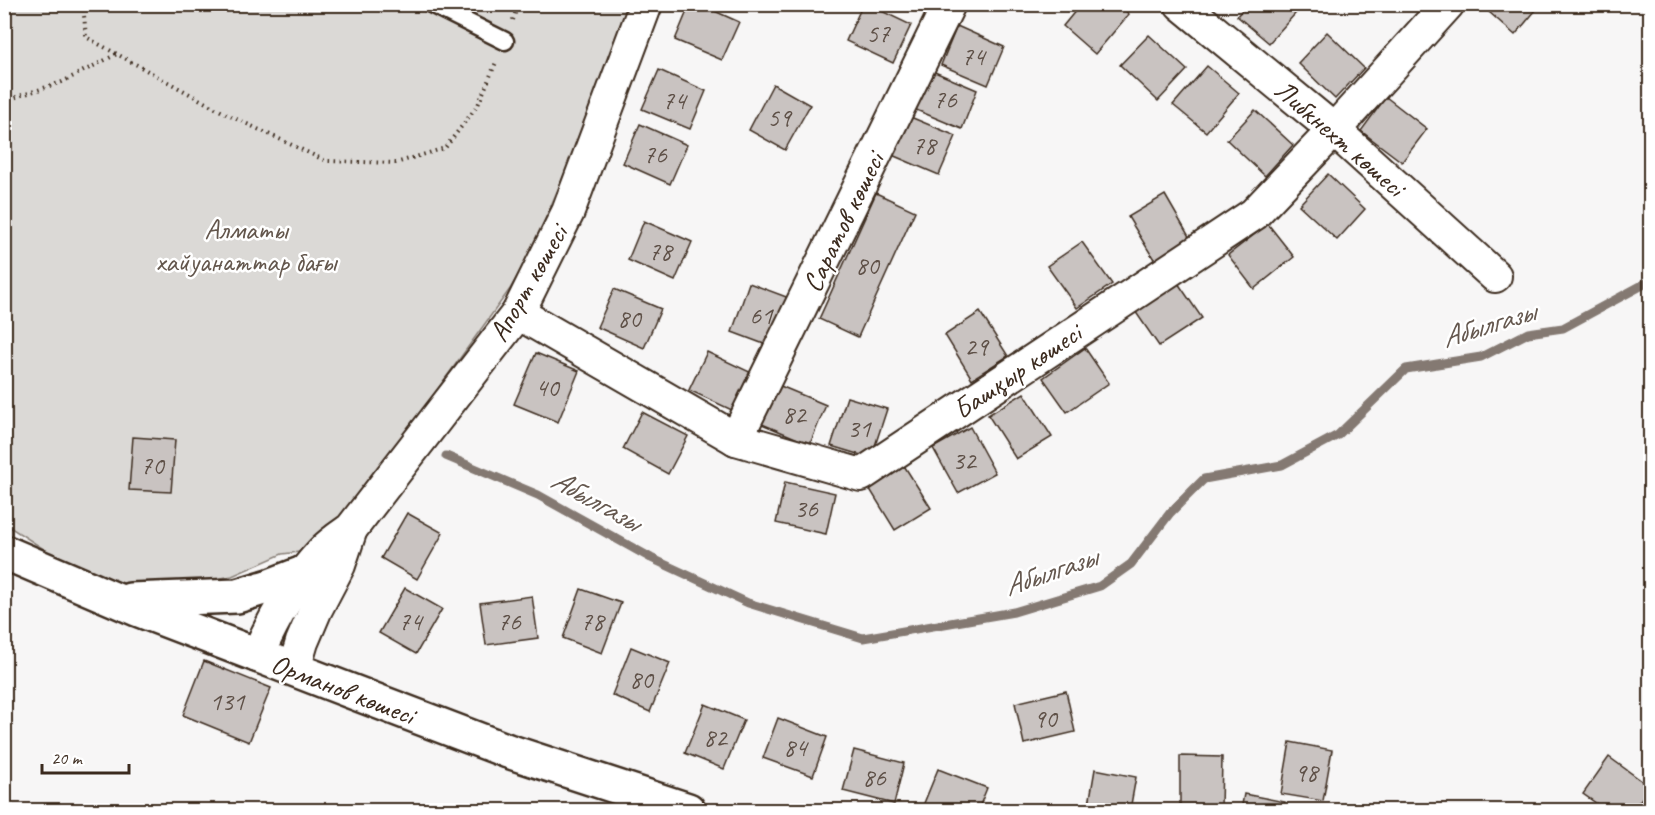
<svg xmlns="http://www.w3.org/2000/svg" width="1655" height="815" viewBox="0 0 1655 815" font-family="Caveat,sans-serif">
	<rect width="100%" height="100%" fill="#f7f6f6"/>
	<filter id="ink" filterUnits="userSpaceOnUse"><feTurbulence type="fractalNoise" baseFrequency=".0167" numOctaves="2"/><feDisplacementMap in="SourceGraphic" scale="12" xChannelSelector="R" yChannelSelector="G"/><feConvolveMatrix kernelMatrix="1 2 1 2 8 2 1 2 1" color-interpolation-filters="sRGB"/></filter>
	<g filter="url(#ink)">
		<polygon fill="#dbd9d6" stroke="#8b827a" stroke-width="1.5" points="4,5 629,5 603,75 595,103 531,252 510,289 348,513 308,551 282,554 232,576 146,592 90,579 5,524"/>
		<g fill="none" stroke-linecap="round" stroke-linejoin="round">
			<polyline stroke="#847972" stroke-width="9" points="446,456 538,495 651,558 748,603 863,638 1014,612 1100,586 1131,564 1170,513 1204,479 1282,465 1338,435 1406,369 1481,357 1528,333 1563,328 1650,281"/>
		</g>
		<g fill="#c9c3c1" stroke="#3b2a1e" stroke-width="1.5">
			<polygon points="690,4 699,4 739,22 722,60 675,40"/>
			<polygon points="863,4 867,4 911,25 893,63 846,41"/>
			<polygon points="1081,4 1117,4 1129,14 1095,54 1063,26"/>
			<polygon points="1247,4 1303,4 1303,5 1269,43 1237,16"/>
			<polygon points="1480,4 1541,4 1515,35"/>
			<polygon points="957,26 1004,47 988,85 941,65"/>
			<polygon points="1327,32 1364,68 1335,99 1298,63"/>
			<polygon points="1149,35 1187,70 1158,101 1120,65"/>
			<polygon points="1207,66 1239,93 1206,132 1173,105"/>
			<polygon points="659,70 706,91 690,129 642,109"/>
			<polygon points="930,70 977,90 962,129 914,109"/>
			<polygon points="773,84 810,105 785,150 749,130"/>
			<polygon points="1386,97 1427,129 1402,162 1361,131"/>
			<polygon points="1255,110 1293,145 1265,176 1227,140"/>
			<polygon points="908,116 956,136 939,175 892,155"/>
			<polygon points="640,124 687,145 670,184 623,163"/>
			<polygon points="1328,174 1365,209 1337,240 1299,205"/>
			<polygon points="876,193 915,211 858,337 819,319"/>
			<polygon points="1165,195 1191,240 1155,261 1128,217"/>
			<polygon points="644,221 692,242 675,281 628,260"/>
			<polygon points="1268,224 1294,257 1254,289 1228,255"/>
			<polygon points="1082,242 1112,284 1077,308 1047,266"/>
			<polygon points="749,283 789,298 772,347 732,332"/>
			<polygon points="1178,283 1202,318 1159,346 1135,311"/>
			<polygon points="614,289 661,309 644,348 597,327"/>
			<polygon points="980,312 1008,356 972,379 945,335"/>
			<polygon points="1085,348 1109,383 1067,412 1043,378"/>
			<polygon points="707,352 754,374 736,412 689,390"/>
			<polygon points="536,353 579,371 558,422 514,404"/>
			<polygon points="778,385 826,405 810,444 762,424"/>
			<polygon points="1024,393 1052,437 1016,459 988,415"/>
			<polygon points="847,397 887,409 871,458 831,446"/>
			<polygon points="642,412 688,436 668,474 623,449"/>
			<polygon points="970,427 995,473 958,493 933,448"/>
			<polygon points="133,437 175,440 171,492 129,490"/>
			<polygon points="903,464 931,508 895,530 868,486"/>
			<polygon points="785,482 835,493 826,534 776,523"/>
			<polygon points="407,513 443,533 417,579 381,558"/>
			<polygon points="405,588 442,609 416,654 379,633"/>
			<polygon points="581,589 621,603 602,653 563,638"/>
			<polygon points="532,596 538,638 486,645 480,603"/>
			<polygon points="631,647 670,663 650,712 612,695"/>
			<polygon points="204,661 271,688 249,742 183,715"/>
			<polygon points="1066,691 1075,732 1024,744 1015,703"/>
			<polygon points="705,704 744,720 724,769 685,753"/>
			<polygon points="778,718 827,737 813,776 763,758"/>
			<polygon points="1290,742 1332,750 1323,801 1281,794"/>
			<polygon points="854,750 904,763 894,804 843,791"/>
			<polygon points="1180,756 1222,757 1221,809 1180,808"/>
			<polygon points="1609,757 1650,787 1633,810 1606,810 1583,794"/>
			<polygon points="938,769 987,788 978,810 929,810 922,808"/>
			<polygon points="1095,769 1136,777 1130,810 1088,810"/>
			<polygon points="1244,794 1285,802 1283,810 1241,810"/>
		</g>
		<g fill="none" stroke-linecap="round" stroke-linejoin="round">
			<g stroke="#3b2a1e" stroke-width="21">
				<polyline id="service" points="431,4 505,41"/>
			</g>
			<g stroke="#3b2a1e" stroke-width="36">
				<g id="minor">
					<polyline points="1181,4 1334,130 1495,276"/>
					<polyline points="518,313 736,439 861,475 1254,214 1334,130 1448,4"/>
					<polyline points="736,439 949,4"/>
					<path d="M 257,656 C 273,620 294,581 322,552 C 330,543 341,536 351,529 L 518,313 L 568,212 L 646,4"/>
					<polyline points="294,669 302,642 316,609 339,565 351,529"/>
				</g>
			</g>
			<g stroke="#3b2a1e" stroke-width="38">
				<g id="tertiary">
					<polyline points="4,552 137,609 353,692 508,751 688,810"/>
					<polyline points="130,600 237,596 270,586 306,572"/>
				</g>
			</g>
			<g stroke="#3b2a1e" stroke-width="4" stroke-dasharray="1.5 4.5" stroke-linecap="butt">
				<polyline points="83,4 86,37 228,115 326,161 396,163 445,148 478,105 497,60"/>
				<polyline points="513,20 518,4"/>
				<polyline points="4,101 62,82 117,54"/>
			</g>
			<use href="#service" stroke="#fff" stroke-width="16"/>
			<use href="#minor" stroke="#fff" stroke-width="32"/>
			<use href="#tertiary" stroke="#fff" stroke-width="33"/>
		</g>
	</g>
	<g text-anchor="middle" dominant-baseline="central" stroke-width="5" stroke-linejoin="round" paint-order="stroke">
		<g font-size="26" fill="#5e5047">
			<text x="878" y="33">57</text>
			<text x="973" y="56">74</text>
			<text x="945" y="99">76</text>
			<text x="674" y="100">74</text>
			<text x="779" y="117">59</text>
			<text x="924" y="145">78</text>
			<text x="655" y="154">76</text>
			<text x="660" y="251">78</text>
			<text x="867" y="265">80</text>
			<text x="761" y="315">61</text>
			<text x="629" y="318">80</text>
			<text x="976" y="346">29</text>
			<text x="547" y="387">40</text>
			<text x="794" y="414">82</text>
			<text x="859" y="428">31</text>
			<text x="964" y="460">32</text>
			<text x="152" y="465">70</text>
			<text x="806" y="508">36</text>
			<text x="410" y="621">74</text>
			<text x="509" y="621">76</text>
			<text x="592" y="621">78</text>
			<text x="641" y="679">80</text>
			<text x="227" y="701">131</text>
			<text x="1045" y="718">90</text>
			<text x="715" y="737">82</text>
			<text x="795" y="747">84</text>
			<text x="1306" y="772">98</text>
			<text x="874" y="777">86</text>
		</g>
		<g font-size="28" fill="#3b2a1e" stroke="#fff">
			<text transform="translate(1340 138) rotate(41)">Либкнехт көшесі</text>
			<text transform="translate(843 222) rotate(-64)">Саратов көшесі</text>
			<text transform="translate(528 283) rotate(-60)">Апорт көшесі</text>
			<text transform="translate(1017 371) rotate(-34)">Башқыр көшесі</text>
			<text transform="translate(343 689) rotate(21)">Орманов көшесі</text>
		</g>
		<g font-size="28" fill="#63564c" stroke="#fff">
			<text x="246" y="229">Алматы<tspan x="246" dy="32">хайуанаттар бағы</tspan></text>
		</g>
		<g font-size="30" font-style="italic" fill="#65584f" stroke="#fff">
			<text transform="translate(1488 324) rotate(-17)">Абылгазы</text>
			<text transform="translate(596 500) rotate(29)">Абылгазы</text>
			<text transform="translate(1050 571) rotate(-19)">Абылгазы</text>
		</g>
	</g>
	<rect width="1655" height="815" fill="none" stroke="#fff" stroke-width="24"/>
	<rect x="12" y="12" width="1631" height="791" fill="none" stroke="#3b2a1e" stroke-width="2" filter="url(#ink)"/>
	<path d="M42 764v9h87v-9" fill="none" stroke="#3b2a1e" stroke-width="3"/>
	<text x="51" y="764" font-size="18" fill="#3b2a1e" stroke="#ffffff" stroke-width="4.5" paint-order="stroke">20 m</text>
</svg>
